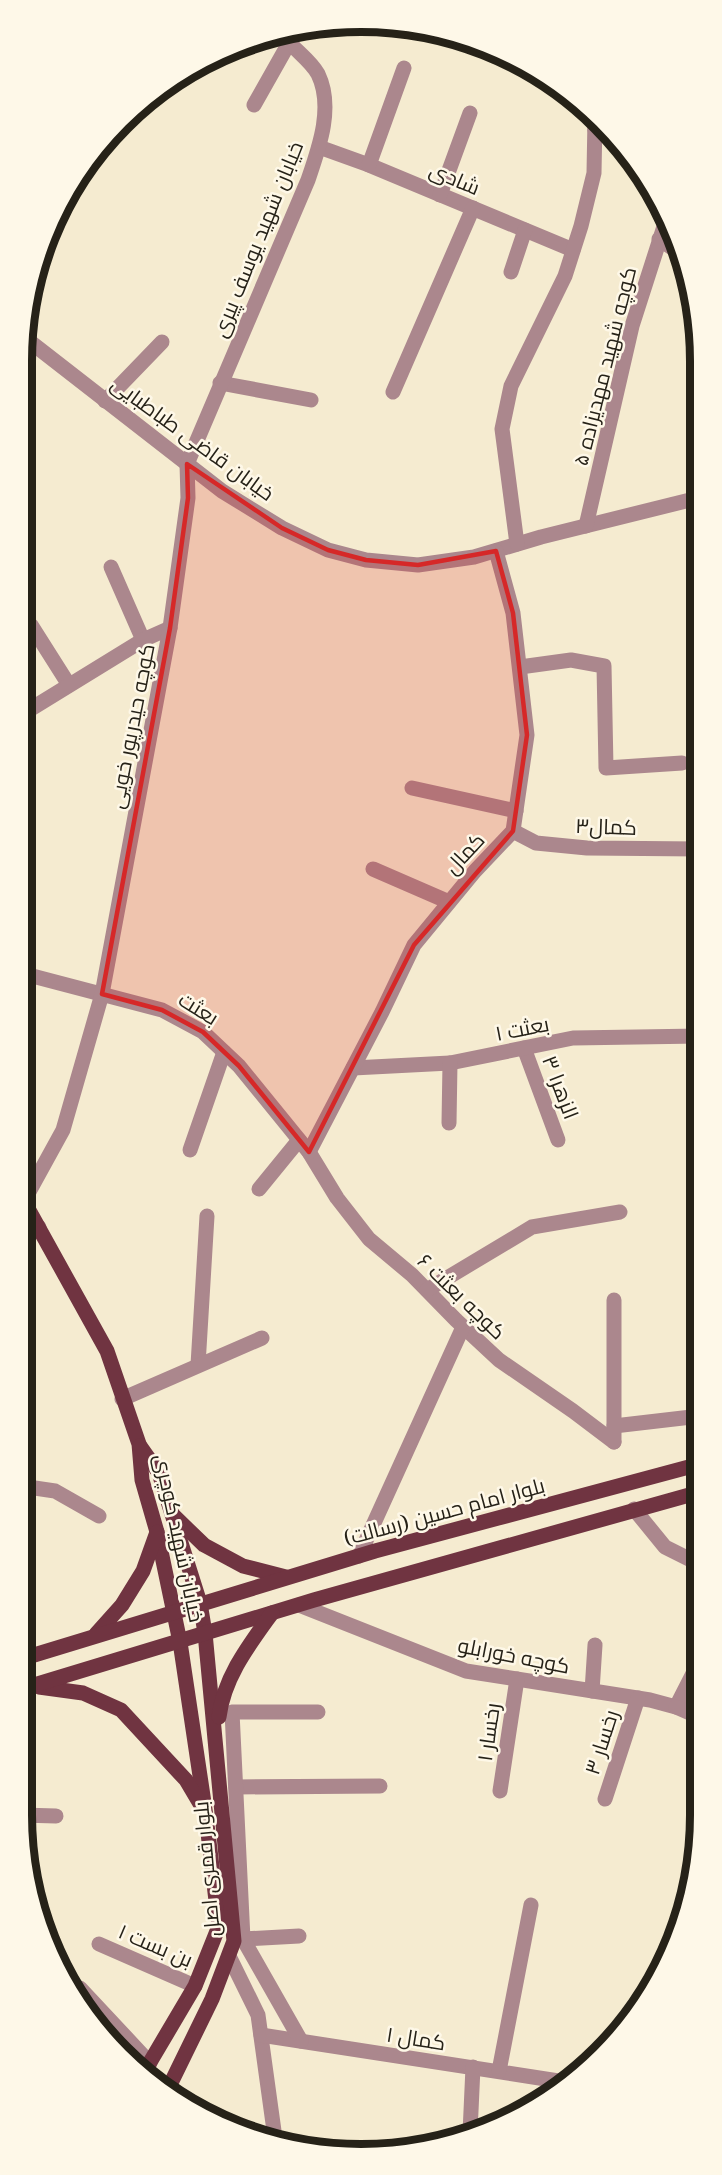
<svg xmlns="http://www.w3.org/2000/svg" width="722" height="2175" viewBox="0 0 722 2175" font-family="'Noto Serif',Cairo,serif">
	<rect width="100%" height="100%" fill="#f5ebd0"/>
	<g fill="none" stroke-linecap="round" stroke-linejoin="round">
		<g stroke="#ab878d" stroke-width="15">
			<polyline points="254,105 289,43"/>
			<polyline points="595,130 620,142"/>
			<polyline points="319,147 369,165 573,250"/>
			<polyline points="369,165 404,68"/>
			<polyline points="440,195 470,113"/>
			<polyline points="659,239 681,254"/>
			<polyline points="511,272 525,230"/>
			<polyline points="24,337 222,491 282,528 328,550 366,560 418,565 474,557 541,537 698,498"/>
			<polyline points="220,383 311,400"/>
			<polyline points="393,392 473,208"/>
			<polyline points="105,401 162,342"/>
			<polyline points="586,526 632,326 667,217"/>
			<polyline points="517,544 502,429 511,386 565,276 581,226 594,173 595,119"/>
			<polyline points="111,567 143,640"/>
			<polyline points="31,625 69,685"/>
			<polyline points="520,667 571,660 604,666 606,768 682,763"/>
			<polyline points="21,715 143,640 170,628"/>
			<polyline points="412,788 516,811"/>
			<polyline points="513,831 536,843 587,848 699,849"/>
			<polyline points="373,869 449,902"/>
			<polyline points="21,973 162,1010 203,1032 239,1066 309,1152 337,1198 369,1239 412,1275 456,1320 499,1360 573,1411 614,1442"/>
			<polyline points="524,1048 558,1140"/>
			<polyline points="353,1068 450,1063 573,1038 700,1036"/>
			<polyline points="449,1123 450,1063"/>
			<polyline points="190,1150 224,1052"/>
			<polyline points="309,1152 382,1012 414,945 475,871 513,831 527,735 513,613 496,551"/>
			<polyline points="259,1189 299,1140"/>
			<path d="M 24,1201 L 63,1130 L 102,994 L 170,628 L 188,498 L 187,464 L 308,180 C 319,148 334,107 318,74 C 309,58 293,50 284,35"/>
			<polyline points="21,1229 39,1227"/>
			<polyline points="427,1290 532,1227 620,1212"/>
			<polyline points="198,1365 207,1216"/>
			<polyline points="122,1399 262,1338"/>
			<polyline points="614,1426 700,1416"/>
			<polyline points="614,1442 614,1300"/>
			<polyline points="21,1486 55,1491 99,1516"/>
			<polyline points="634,1509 665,1547 701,1565"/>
			<polyline points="359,1556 463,1327"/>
			<polyline points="299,1605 466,1671 650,1700 676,1707 701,1658"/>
			<polyline points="592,1691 595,1645"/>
			<polyline points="676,1707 701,1718"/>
			<polyline points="236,1787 380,1786"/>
			<polyline points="500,1791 517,1679"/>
			<polyline points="605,1799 638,1698"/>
			<polyline points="21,1815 56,1816"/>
			<polyline points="243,1939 299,1936"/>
			<polyline points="99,1944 195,1986"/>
			<polyline points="229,1956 258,2015 275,2138"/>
			<polyline points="80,1988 150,2063"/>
			<polyline points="261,2035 565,2082"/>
			<polyline points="301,2041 243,1939 232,1712 318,1712"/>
			<polyline points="499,2071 531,1905"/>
			<polyline points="470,2133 473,2067"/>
		</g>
		<g stroke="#703441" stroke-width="15">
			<polyline points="21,1196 107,1351 139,1444 142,1480 157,1532 180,1642 206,1816 219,1926 195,1986 146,2069"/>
			<polyline points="140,1446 159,1473 200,1603 205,1633 234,1941 212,1999 169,2087"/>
			<polyline points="173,1515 204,1545 243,1566 286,1577"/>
			<polyline points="96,1634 122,1605 143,1571 157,1532"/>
			<polyline points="21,1659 375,1551 700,1464"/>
			<polyline points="39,1687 83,1693 121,1710 186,1780 202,1807"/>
			<polyline points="21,1689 314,1600 700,1492"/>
			<path d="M 219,1717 C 224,1677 249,1645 272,1613"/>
		</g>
	</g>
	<path fill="#d62828" fill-opacity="0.2" stroke="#d62828" stroke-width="4.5" stroke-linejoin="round" d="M 187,464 L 282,528 L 328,550 L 366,560 L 418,565 L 496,551 L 513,613 L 527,735 L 513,831 L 414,945 L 309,1152 L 239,1066 L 203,1032 L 162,1010 L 102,994 L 170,628 L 188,498 Z"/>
	<g text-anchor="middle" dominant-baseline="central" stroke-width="5" stroke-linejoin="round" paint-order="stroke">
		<g font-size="21" fill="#262218" stroke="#fef8e8">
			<text transform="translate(455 178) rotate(23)">شادی</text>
			<text transform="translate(257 239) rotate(-68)">خیابان شهید یوسف پیری</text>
			<text transform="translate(604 366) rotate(-76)">کوچه شهید مهدیزاده ۵</text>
			<text transform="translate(193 438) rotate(36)">خیابان قاضی طباطبایی</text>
			<text transform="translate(131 726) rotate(-79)">کوچه حیدرپور خویی</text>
			<text transform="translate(606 826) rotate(2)">کمال۳</text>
			<text transform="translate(464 853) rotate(-47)">کمال</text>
			<text transform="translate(199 1008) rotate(32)">بعثت</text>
			<text transform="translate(522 1028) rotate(-11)">بعثت ۱</text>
			<text transform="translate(561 1087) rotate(69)">الزهرا ۳</text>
			<text transform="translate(462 1296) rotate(44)">کوچه بعثت ۶</text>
			<text transform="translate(444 1511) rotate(-15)">بلوار امام حسین (رسالت)</text>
			<text transform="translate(180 1538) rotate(78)">خیابان شهید کوچری</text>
			<text transform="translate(514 1655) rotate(11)">کوچه خورابلو</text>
			<text transform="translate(488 1732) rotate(-82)">رخسار ۱</text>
			<text transform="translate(601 1742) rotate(-72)">رخسار ۳</text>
			<text transform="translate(206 1869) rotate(-95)">بلوار قمری اصل</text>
			<text transform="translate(156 1945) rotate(23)">بن بست ۱</text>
			<text transform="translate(416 2038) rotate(9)">کمال ۱</text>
		</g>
	</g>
	<path d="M0 0H722V2175H0ZM361 32H361A329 329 0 0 1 690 361V1815A329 329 0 0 1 361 2144H361A329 329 0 0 1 32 1815V361A329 329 0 0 1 361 32Z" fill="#fef8e8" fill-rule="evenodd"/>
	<path fill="none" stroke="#262218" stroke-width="8" d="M361 32H361A329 329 0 0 1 690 361V1815A329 329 0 0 1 361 2144H361A329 329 0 0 1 32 1815V361A329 329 0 0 1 361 32Z"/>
</svg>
